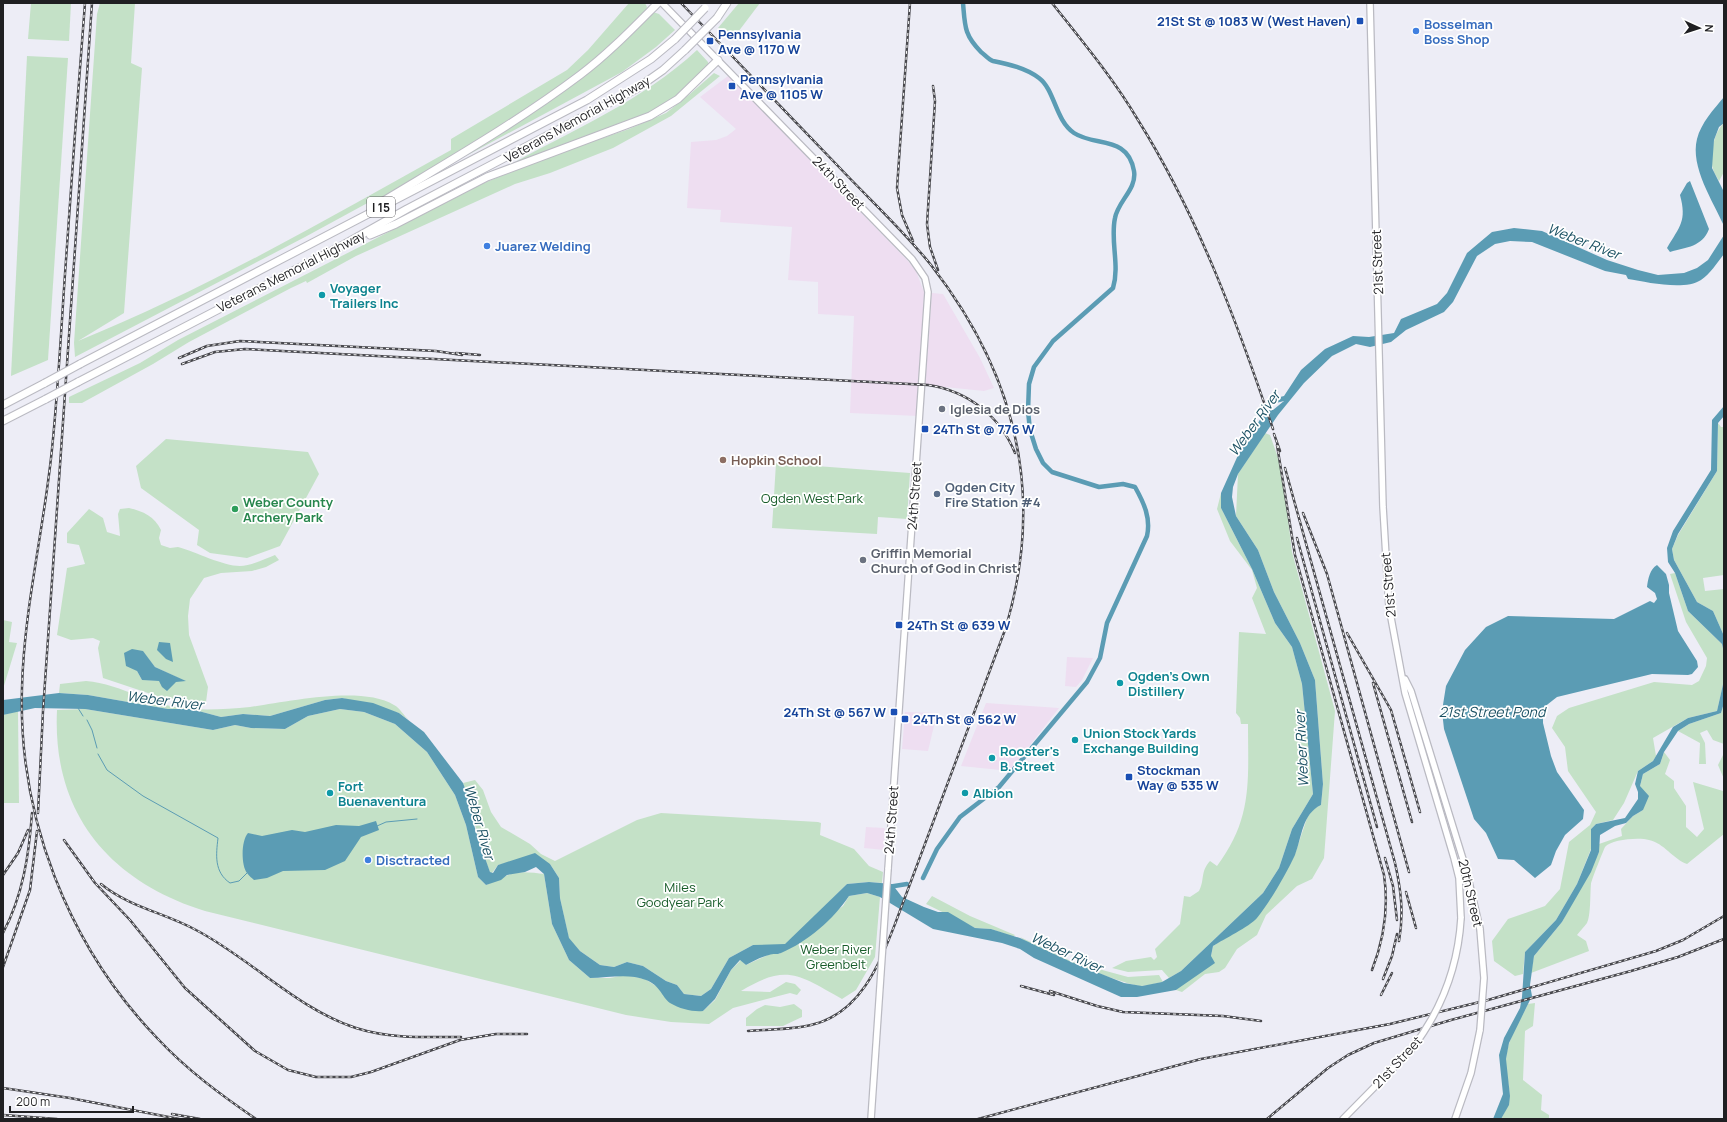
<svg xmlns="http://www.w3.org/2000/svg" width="1727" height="1122" viewBox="0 0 1727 1122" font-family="Manrope,sans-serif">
	<rect width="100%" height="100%" fill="#ededf6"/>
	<g fill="#eedef1">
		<polygon points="728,76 908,261 916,271 924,292 918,416 850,413 854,316 818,314 818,282 788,280 792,227 720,222 721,210 687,208 691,142 716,140 727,136 736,129 700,97"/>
		<polygon points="932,293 943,294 980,358 994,388 984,391 925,385"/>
		<polygon points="1067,657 1093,658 1082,680 1076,687 1065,686"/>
		<polygon points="986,703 1059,708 1010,771 961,766"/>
		<polygon points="905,712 937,713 928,751 902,749"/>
		<polygon points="866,827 884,828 885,829 884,850 864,848"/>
	</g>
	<g fill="#c4e1c7" fill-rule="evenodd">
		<polygon points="31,3 71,3 69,41 28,39"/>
		<path d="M 100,3 L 135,3 L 131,63 L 142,68 L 124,313 L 78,341 C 207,289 329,218 451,150 L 451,139 L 567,70 L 588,50 L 629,3 L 645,3 L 647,7 L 645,13 L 591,64 L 554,90 L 468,147 L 404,186 L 381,198 L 373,200 L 305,237 L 75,357 L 74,343 L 97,14 Z"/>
		<polygon points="739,3 760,3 732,40 718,28"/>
		<polygon points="653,12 659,14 675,30 656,47 622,72 466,156 585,75"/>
		<path d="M 697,50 L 708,62 L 709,67 L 681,94 L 656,110 L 506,167 C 572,130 641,102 697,50 Z"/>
		<polygon points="27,56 68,58 48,360 11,376"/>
		<polygon points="714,73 720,76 671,116 613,148 550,173 515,184 356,256 307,283 306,281 291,288 189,342 153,364 82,403 69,403 69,397 140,363 178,340 484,183 559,153 629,129 666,113 690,94"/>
		<path d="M 1724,123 L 1724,172 L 1719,181 C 1717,177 1714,173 1713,169 C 1709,155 1714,132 1724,123 Z"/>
		<polygon points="1718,423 1721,427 1724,427 1724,575 1703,578 1705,591 1724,589 1724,636 1713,611 1697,602 1674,560 1672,549 1678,535 1717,471"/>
		<polygon points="1265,433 1270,435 1282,469 1292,552 1335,711 1324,858 1312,879 1297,886 1266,915 1257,935 1237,949 1225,968 1219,972 1205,974 1182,992 1176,990 1211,956 1213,946 1256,918 1284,875 1295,854 1307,818 1313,809 1321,805 1323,784 1315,680 1300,643 1274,592 1258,550 1236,516 1238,474"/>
		<polygon points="166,439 308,452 319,474 280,546 247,558 210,553 197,545 199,530 141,488 136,466"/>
		<polygon points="776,463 910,473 907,519 878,517 877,534 772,528"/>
		<path d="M 1221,493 L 1221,508 L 1252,569 L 1275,623 L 1292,647 L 1302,684 L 1313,794 L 1292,829 L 1279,868 L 1263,893 L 1181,971 L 1169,978 L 1162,970 L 1128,972 L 1112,968 L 1126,961 L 1151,957 L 1154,960 L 1157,957 L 1155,949 L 1180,924 L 1184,896 L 1190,897 L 1199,891 C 1205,880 1200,872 1210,861 L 1217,866 C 1253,818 1248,781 1248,724 L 1241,724 L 1240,718 L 1236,713 L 1239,632 L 1266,634 L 1252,598 L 1257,588 L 1252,570 L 1230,541 L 1217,509 Z"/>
		<path d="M 129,508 C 143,511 155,517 161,530 L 159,538 L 161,545 L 170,548 L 178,547 C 196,552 223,566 240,566 C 250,566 265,559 275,555 L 279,560 L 266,567 L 252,571 L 221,573 L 204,578 L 190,599 L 188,616 L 189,635 L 208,687 L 206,702 L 163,698 L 103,678 L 98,648 L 100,641 L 93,638 L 71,640 L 57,635 L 67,568 L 85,564 L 79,545 L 67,543 L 67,533 L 89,509 L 103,518 L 107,532 L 120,536 L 118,514 L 120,509 ZM 143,652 L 155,667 L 185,681 L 142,680 L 137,671 Z"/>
		<polygon points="1675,573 1688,611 1722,644 1724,653 1724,680 1717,711 1688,718 1653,738 1656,756 1653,761 1638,771 1624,803 1613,820 1596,824 1591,829 1591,849 1577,884 1556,920 1525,952 1523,974 1515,976 1494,961 1492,941 1508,919 1545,906 1560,889 1569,842 1590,825 1596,812 1568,771 1565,747 1552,728 1557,716 1569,708 1654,682 1692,685 1699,681 1706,666 1707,658 1686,622 1670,574"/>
		<polygon points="3,620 12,622 9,642 17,643 3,689"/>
		<path d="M 86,681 C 122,684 155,708 192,709 C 210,710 231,709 250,707 C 286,702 362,685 394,705 C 400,708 404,716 409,720 L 399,713 L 342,698 L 325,700 L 270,716 L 243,714 L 221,717 L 191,709 L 168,709 L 88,695 L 59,693 L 60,684 Z"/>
		<polygon points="1724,703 1724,744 1713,740 1707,730 1700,733 1705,743 1706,764 1699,764 1700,743 1678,731 1689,724 1721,713"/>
		<path d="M 85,709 L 213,730 L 235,725 L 251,728 L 285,729 L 308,716 L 340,709 L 364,712 L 395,724 L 427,752 L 455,795 L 466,825 L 478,877 L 486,885 C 493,882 499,879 506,876 C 517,870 533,873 544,874 L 552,924 L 569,960 L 590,978 L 610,978 L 625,975 L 645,979 L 659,988 L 670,1002 L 703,1011 L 715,1000 L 731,970 L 741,960 L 746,965 L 770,954 L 779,954 L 843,906 L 849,896 L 867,893 L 880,897 L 875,957 L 856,990 L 842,999 C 799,975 787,963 741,991 L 770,992 L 786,982 L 795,984 L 801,990 L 797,995 L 790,993 L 733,1008 L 709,1024 L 671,1022 L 626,1015 L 205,911 C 109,881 52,813 57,710 Z"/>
		<polygon points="18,711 19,803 3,803 3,715"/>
		<path d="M 1664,752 L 1670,760 L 1665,774 L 1674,781 L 1674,788 L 1686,806 L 1686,827 L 1697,837 L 1704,829 L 1693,782 L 1723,791 L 1724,788 L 1724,834 L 1687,864 C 1673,859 1664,843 1649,840 C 1640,837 1611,839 1605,847 C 1604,849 1591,881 1591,884 C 1590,893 1591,915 1587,923 C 1584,927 1580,931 1577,935 L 1586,941 L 1589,951 L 1531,973 L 1534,956 L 1562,922 L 1599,852 L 1599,844 L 1622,836 L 1621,829 L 1633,816 L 1643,810 L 1640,786 L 1643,774 L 1660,764 Z"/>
		<polygon points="1724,753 1724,779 1718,765"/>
		<path d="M 475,780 L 483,790 L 491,812 L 501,827 L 530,844 L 541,854 L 555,861 L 637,820 L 661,813 L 818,822 L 821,823 L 820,835 L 854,849 L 869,866 L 883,872 L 882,883 L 869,882 L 847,884 L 785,945 L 753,945 L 729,958 L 711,989 L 701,996 L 684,994 L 677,985 L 666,981 L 643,966 L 627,962 L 614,967 L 600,965 L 580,951 L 569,939 L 560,898 L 559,878 L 550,864 L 511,862 L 498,865 L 492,873 L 490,872 C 477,843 474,812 463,783 Z"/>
		<polygon points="932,896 970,916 1015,935 1013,937 991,929 975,928 926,904"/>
		<path d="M 1020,937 L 1073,962 L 1128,977 L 1159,975 L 1163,982 C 1156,983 1148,986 1141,986 C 1126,986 1029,947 1020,937 Z"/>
		<path d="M 1535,1003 L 1533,1026 L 1525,1031 L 1523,1080 L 1542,1095 L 1541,1110 L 1549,1115 L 1549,1119 L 1501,1119 C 1517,1091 1505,1087 1506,1059 C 1507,1040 1520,1021 1528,1004 Z"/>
		<polygon points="794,1004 802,1010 802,1017 783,1026 746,1026 746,1018 757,1009 765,1005 780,1007"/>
	</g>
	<g fill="#5b9cb4" fill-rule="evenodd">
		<path d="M 1724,97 L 1724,123 L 1719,127 L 1714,140 L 1712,168 L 1724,192 L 1724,226 C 1713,201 1690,167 1697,139 C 1701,123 1714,109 1724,97 Z"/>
		<path d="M 1690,181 L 1709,229 C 1702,247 1687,247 1670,252 L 1667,248 C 1680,226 1687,221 1680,195 L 1687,183 Z"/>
		<path d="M 1514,228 L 1542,231 L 1607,260 L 1638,270 L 1658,275 L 1684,273 L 1697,268 L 1708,260 L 1724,235 L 1724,254 C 1717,263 1710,274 1701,280 C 1684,291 1647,282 1628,279 L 1626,275 L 1605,271 L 1532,242 L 1510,241 L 1495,244 L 1477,256 L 1453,302 L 1444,312 L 1406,330 L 1391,342 L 1370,347 L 1356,344 L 1332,356 L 1304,383 L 1278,415 L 1238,474 L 1233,487 L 1232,497 L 1236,516 L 1258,550 L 1274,592 L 1300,643 L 1315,680 L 1323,784 L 1321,805 C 1302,814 1302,837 1295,855 C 1286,874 1270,902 1257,918 C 1249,927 1224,939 1213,946 L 1211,956 L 1215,963 L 1176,990 L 1137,997 L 1121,997 L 1034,958 L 1020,949 L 1002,943 L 933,929 L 880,897 L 867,893 L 849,896 C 834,919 807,942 781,953 C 777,955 773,953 769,955 C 761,957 753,961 746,965 L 740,960 L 731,970 L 715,999 L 703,1011 C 693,1012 680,1009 670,1003 C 661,996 660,985 646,980 C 628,973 608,978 590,978 L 569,960 L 552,924 L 544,874 L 536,867 L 525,872 L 507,875 L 501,880 L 486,885 L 478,877 L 466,825 L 455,795 L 427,752 L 395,724 L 364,712 L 340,709 L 308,716 L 285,729 L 251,728 L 235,725 L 213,730 L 85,709 L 35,708 L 3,715 L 3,700 L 59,693 L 88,695 L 168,709 L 191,709 L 221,717 L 243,714 L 270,716 L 325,700 L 342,698 L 373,703 L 399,713 L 424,732 L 463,783 L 471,804 L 473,822 L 480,844 L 490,872 L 493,873 L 498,865 L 535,853 L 550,864 L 559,878 L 560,898 L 569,938 L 580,951 L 600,965 L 614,967 L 627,962 L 643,966 L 666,981 L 677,985 L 684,994 L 701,996 L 711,989 L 729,958 L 753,945 L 785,944 L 847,884 L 869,882 L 892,884 L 902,897 L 924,907 L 938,912 L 948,912 L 975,928 L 991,929 L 1020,938 L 1069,961 L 1124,983 L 1142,986 L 1162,982 L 1181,971 L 1263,893 L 1279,868 L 1292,829 L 1313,794 L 1302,684 L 1292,647 L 1275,623 L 1252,569 L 1221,508 L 1221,493 L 1239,453 L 1261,418 L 1261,409 L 1272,399 L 1284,396 L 1301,370 L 1325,349 L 1353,336 L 1369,337 L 1394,333 L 1401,319 L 1437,304 L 1447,293 L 1467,253 L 1492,232 ZM 1284,401 L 1273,410 L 1266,410 L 1272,404 Z"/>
		<polygon points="1724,406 1724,416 1718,423 1717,471 1678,534 1672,549 1674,560 1697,602 1713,611 1724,636 1724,653 1722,644 1688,611 1675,573 1668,562 1667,548 1673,531 1711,470 1712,420"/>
		<path d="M 1657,565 L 1666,574 L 1669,585 L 1669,593 L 1678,631 L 1697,661 L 1698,667 L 1692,674 L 1688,675 L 1652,674 L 1557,697 L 1543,708 L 1543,723 L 1551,756 L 1557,772 L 1584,810 L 1583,819 L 1565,835 L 1556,851 L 1551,865 L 1535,878 L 1514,860 L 1498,859 L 1486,833 L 1474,819 L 1444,729 L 1442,711 L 1446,686 L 1465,650 L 1486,627 L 1508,616 L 1614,619 L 1650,601 L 1654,603 L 1657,599 L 1655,593 L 1647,587 C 1648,579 1650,569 1657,565 Z"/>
		<polygon points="159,642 170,643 173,662 166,659 157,650"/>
		<polygon points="132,649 143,651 155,667 186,681 176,682 167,691 162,687 159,681 142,680 137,671 126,666 124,653"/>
		<polygon points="1724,680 1724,703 1721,713 1689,724 1678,731 1664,752 1660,764 1643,774 1640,786 1649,796 1643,810 1633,816 1626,823 1615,826 1600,835 1599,852 1591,872 1562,922 1534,956 1530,985 1532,996 1509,1043 1506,1059 1510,1096 1509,1105 1501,1119 1493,1119 1503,1094 1499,1055 1504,1038 1520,1008 1522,997 1525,952 1556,920 1577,884 1591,850 1591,829 1596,824 1625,818 1638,799 1638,792 1635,784 1638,771 1653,761 1673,727 1688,718 1717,711"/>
		<path d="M 376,821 L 379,830 L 361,837 L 345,861 L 325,870 L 283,871 L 267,878 L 254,880 C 252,878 249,876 247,873 C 241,865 241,841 248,833 L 262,836 L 292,830 L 305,832 L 336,825 L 359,826 Z"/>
	</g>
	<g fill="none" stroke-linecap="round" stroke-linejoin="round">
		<g stroke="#5b9cb4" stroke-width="1">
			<polyline points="78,708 83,716"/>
			<polyline points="87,720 92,730 97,748"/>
			<path d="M 98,754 L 107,770 L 143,796 L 218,838 C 216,855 214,872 230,883 L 239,881 L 247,873"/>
			<polyline points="377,826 386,822 417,819"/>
		</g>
		<g stroke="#5b9cb4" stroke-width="4.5">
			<path d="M 923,878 L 937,849 L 960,817 L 999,787 L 1087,682 L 1100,658 L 1107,623 L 1147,536 C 1151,518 1144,503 1135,487 L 1123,484 L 1099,487 L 1052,472 L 1043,463 L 1036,449 L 1030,430 L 1028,411 L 1029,384 L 1034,367 L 1053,341 L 1113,288 C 1120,265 1110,241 1115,218 C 1118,201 1137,189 1134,171 C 1128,135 1095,147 1074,133 C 1055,120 1055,90 1039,78 C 1026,68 1008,64 993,61 C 989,60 985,55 981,52 C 964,35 965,26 963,3"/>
			<polyline points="888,887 907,884"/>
		</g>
		<g stroke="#babac2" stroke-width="8">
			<g id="secondary">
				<polyline points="662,3 912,259 925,278 928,292 888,869"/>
				<polyline points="1370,3 1383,507 1389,607 1405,693 1454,858 1459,878 1461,918"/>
				<polyline points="1405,679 1411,691 1466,869 1480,929"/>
				<polyline points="1343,1119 1411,1050"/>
				<polyline points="1455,1119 1471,1073 1480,1030"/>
			</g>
		</g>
		<g stroke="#babac2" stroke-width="9">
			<g id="highway">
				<polyline points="717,18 727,3"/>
				<path d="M 375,206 C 444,164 515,124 580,75 C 608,54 633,28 658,3"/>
				<polyline points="370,235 396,224 487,177 650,116 678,99 718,60"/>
				<polyline points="80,364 587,100 651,59 675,39"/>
				<polyline points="78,382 343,245 407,209 636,89 663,70 685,50"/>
				<polyline points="3,405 45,383"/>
				<polyline points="3,421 46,399"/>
			</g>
		</g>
		<use href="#secondary" stroke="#fff" stroke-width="5.5"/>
		<use href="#highway" stroke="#fff" stroke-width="7"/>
		<g stroke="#48484d" stroke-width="2.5">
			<g id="rail">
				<path d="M 85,3 C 78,93 71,184 65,274 C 61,332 58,391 52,449 C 44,529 24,608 22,688 C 18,817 68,946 158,1039 C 187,1070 221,1095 256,1119"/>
				<path d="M 681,3 C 733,57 786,112 838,166 C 869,199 903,230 931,265 C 1016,374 1046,496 1005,630 L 895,924 C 879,965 860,1014 811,1025 C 791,1030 769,1029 748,1031"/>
				<polyline points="910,3 897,188 902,215 913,241"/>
				<path d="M 1052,3 C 1082,41 1113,78 1138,120 C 1198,216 1237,322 1273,429"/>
				<polyline points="933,86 935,101 927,224 930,247 938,270"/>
				<polyline points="456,353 480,355"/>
				<polyline points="179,358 207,346 240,341 436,351 462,355"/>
				<path d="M 182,364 L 215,352 L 245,349 L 928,385 C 968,391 1000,416 1015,453"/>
				<polyline points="1274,434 1280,451"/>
				<path d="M 1277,445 L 1295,555 L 1384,875 C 1389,908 1384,939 1372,970"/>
				<path d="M 1285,468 L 1395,863 C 1401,890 1404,913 1399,941"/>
				<polyline points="1303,513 1327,574 1409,872"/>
				<polyline points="1297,538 1377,827"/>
				<polyline points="1347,633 1391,710 1420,812"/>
				<polyline points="1373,683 1412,822"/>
				<polyline points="38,813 43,711 92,3"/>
				<polyline points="64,840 95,883 130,920 185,988 255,1051 288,1070 316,1077 351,1077 371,1072 460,1040 496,1034 527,1034"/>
				<polyline points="1385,858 1393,886 1397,920"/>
				<polyline points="3,875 18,853 28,830"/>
				<path d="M 101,884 C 129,907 165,913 196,930 C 250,958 297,1009 356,1028 C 390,1039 426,1037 461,1037"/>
				<polyline points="1406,892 1416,928"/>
				<path d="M 3,933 C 23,895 29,855 32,813"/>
				<polyline points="3,967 30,890 37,831"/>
				<polyline points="1383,979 1392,956 1397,934"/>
				<polyline points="1021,986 1054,995"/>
				<polyline points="1050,991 1097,1006 1123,1012 1223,1016 1261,1021"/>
				<polyline points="1381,995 1392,973"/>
				<polyline points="3,1088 70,1098 179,1119"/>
				<polyline points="172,1114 200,1119"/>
				<polyline points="3,1115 57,1119"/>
				<polyline points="978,1119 1201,1059 1390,1024 1488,1000 1656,951 1683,940 1724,916"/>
				<polyline points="1267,1119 1328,1068 1348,1055 1374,1043 1451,1020 1631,971 1678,957 1724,939"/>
			</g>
		</g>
		<use href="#rail" stroke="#fff" stroke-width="1" stroke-dasharray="3" stroke-linecap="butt"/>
		<g stroke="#babac2" stroke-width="8" stroke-linecap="butt">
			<g id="secondary-bridge">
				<polyline points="1480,929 1484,978 1480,1030"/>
				<path d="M 1411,1050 C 1442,1010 1458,968 1461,918"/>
				<polyline points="871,1119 888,869"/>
			</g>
		</g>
		<g stroke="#babac2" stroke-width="9" stroke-linecap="butt">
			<g id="highway-bridge">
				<polyline points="675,39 705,8"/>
				<polyline points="685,50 717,18"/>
				<polyline points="45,383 80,364"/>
				<polyline points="46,399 78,382"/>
			</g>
		</g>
		<use href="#secondary-bridge" stroke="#fff" stroke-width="5.5"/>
		<use href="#highway-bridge" stroke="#fff" stroke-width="7"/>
	</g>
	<g fill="#1a4fb4" stroke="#fff" stroke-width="1.5">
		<rect x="1356" y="17" width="8" height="8" rx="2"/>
		<rect x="706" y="37" width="8" height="8" rx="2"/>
		<rect x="728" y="82" width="8" height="8" rx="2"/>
		<rect x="921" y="425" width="8" height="8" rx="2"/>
		<rect x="895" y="621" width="8" height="8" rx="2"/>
		<rect x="890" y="708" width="8" height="8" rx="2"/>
		<rect x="901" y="715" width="8" height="8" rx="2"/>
		<rect x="1125" y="773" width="8" height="8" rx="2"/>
	</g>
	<g fill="#3f7fe0" stroke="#fff" stroke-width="1.5">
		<circle cx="1416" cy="31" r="4"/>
		<circle cx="487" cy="246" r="4"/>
		<circle cx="368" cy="860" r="4"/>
	</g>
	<g fill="#0f9aa8" stroke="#fff" stroke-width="1.5">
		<circle cx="322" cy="295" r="4"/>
		<circle cx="1120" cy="683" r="4"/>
		<circle cx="1075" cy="740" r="4"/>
		<circle cx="992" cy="758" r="4"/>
		<circle cx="330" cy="793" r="4"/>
		<circle cx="965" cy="793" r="4"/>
	</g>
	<g fill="#6b7280" stroke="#fff" stroke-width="1.5">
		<circle cx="942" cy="409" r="4"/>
		<circle cx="863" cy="560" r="4"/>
	</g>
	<circle fill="#8d6e63" stroke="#fff" stroke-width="1.5" cx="723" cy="460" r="4"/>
	<circle fill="#5c6f8a" stroke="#fff" stroke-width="1.5" cx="937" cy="494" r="4"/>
	<circle fill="#2e9e5b" stroke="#fff" stroke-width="1.5" cx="235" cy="509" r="4"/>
	<g text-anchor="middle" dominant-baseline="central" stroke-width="3.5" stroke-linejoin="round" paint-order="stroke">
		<rect fill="#fff" stroke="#626264" stroke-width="1" x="367" y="197" width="28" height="20" rx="3"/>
		<g font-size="12" font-weight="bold" fill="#1f1f22">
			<text x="381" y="207">I 15</text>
		</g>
		<g font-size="13" font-weight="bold" fill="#164399" stroke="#fff" text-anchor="start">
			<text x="1352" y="21" text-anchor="end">21St St @ 1083 W (West Haven)</text>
			<text x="718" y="34">Pennsylvania<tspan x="718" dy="15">Ave @ 1170 W</tspan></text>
			<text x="740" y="79">Pennsylvania<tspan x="740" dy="15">Ave @ 1105 W</tspan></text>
			<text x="933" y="429">24Th St @ 776 W</text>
			<text x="907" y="625">24Th St @ 639 W</text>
			<text x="886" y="712" text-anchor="end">24Th St @ 567 W</text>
			<text x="913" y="719">24Th St @ 562 W</text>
			<text x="1137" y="770">Stockman<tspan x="1137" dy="15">Way @ 535 W</tspan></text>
		</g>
		<g font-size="13" font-weight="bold" fill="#366cbe" stroke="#fff" text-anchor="start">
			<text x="1424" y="24">Bosselman<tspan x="1424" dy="15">Boss Shop</tspan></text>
			<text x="495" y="246">Juarez Welding</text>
			<text x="376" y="860">Disctracted</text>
		</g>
		<g font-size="13" fill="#1f1f22" stroke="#fff">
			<text transform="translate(577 119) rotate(-29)">Veterans Memorial Highway</text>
			<text transform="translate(839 183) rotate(46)">24th Street</text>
			<text transform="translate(1377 262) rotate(-92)">21st Street</text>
			<text transform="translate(291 271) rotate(-27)">Veterans Memorial Highway</text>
			<text transform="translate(914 496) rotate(-86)">24th Street</text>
			<text transform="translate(1388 585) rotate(-95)">21st Street</text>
			<text transform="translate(891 820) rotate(-86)">24th Street</text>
			<text transform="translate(1471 893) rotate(77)">20th Street</text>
			<text transform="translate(1397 1062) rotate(-47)">21st Street</text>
		</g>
		<g font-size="13" font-weight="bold" fill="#0d838f" stroke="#fff" text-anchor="start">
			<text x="330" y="288">Voyager<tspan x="330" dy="15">Trailers Inc</tspan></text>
			<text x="1128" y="676">Ogden's Own<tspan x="1128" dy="15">Distillery</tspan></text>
			<text x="1083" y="733">Union Stock Yards<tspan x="1083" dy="15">Exchange Building</tspan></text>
			<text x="1000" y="751">Rooster's<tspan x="1000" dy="15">B. Street</tspan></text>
			<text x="338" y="786">Fort<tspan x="338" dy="15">Buenaventura</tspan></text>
			<text x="973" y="793">Albion</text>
		</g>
		<g font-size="13" font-weight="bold" fill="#5b616d" stroke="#fff" text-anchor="start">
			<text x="950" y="409">Iglesia de Dios</text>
			<text x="871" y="553">Griffin Memorial<tspan x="871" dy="15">Church of God in Christ</tspan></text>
		</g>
		<g font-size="13" font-weight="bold" fill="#785e54" stroke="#fff" text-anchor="start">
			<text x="731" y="460">Hopkin School</text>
		</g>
		<g font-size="13" font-weight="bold" fill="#4e5e75" stroke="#fff" text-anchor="start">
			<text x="945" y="487">Ogden City<tspan x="945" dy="15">Fire Station #4</tspan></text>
		</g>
		<g font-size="13" fill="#165b28" stroke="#fff">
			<text x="812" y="498">Ogden West Park</text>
			<text x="680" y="887">Miles<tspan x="680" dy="15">Goodyear Park</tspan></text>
			<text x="836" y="949">Weber River<tspan x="836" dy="15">Greenbelt</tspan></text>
		</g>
		<g font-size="13" font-weight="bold" fill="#27864d" stroke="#fff" text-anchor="start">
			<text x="243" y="502">Weber County<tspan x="243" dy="15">Archery Park</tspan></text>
		</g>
		<g font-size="14" font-style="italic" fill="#1b5163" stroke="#fff">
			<text transform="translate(1584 241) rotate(21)">Weber River</text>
			<text transform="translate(1254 423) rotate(-54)">Weber River</text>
			<text transform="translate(165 700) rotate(7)">Weber River</text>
			<text x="1492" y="711">21st Street Pond</text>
			<text transform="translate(1301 749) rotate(-93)">Weber River</text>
			<text transform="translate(480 822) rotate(74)">Weber River</text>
			<text transform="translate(1067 952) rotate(25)">Weber River</text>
		</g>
	</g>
	<rect width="1727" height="1122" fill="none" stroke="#1f1f22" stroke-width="8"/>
	<g transform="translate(1699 28) rotate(93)" stroke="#ffffff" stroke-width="3" paint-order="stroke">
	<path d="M0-3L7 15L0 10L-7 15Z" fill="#1f1f22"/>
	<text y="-6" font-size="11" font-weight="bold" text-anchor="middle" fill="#1f1f22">N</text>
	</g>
	<path d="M10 1106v6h123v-6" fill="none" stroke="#1f1f22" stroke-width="2"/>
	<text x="16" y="1106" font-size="12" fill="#1f1f22" stroke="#ffffff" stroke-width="3" paint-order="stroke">200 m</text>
</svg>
